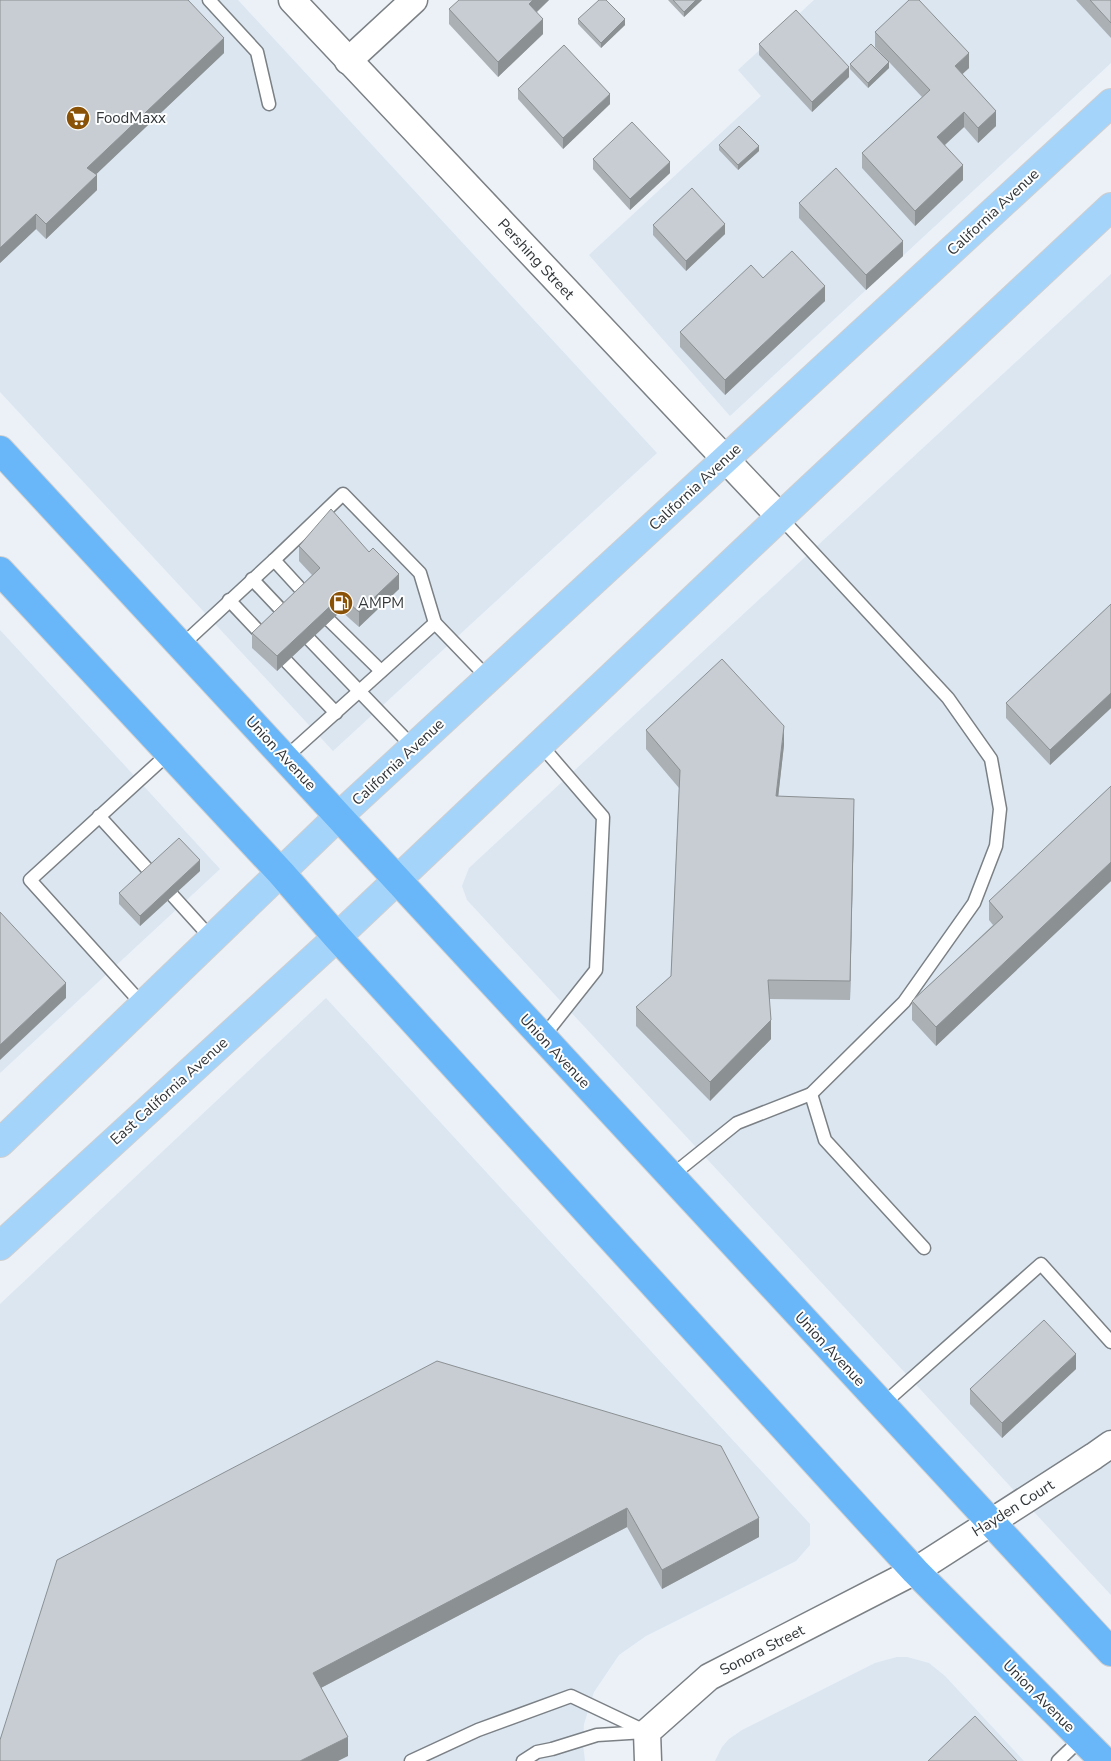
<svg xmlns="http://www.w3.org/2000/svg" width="1111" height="1761" viewBox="0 0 1111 1761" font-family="'Nunito Sans',sans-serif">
	<rect width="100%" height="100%" fill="#ebf1f7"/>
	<g fill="#dbe6f1">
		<polygon points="0,0 238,0 657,453 333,751 0,392"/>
		<polygon points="814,0 1111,0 1111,63 730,416 589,255 761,96 738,70"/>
		<polygon points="1111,274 1111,1595 467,900 462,886 469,868"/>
		<polygon points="0,630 220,869 0,1073"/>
		<polygon points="326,998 810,1524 810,1545 796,1561 646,1636 619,1655 594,1692 584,1724 583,1744 585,1761 0,1761 0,1304"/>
		<polygon points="897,1657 907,1657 929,1663 945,1676 1024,1761 715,1761 722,1747 729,1739 742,1730 875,1663"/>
	</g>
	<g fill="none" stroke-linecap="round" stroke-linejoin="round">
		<g stroke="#7b8085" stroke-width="15">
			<g id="lane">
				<polyline points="209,0 257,52 269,104"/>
				<polyline points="780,517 948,698 991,759 1000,809 996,846 974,903 904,1002 811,1094"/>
				<polyline points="274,560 343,494 420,573 435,623"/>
				<polyline points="252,579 286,615"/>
				<polyline points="229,600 264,637"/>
				<polyline points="330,621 381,671"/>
				<polyline points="310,640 414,748"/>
				<polyline points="181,646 274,560 307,596"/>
				<polyline points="287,662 336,713"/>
				<polyline points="540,744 603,817 596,970 543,1037"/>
				<polyline points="285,758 435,623 488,678"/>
				<polyline points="99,816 151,873"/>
				<polyline points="173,896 212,939"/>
				<polyline points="143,1005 30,880 169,753"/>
				<polyline points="671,1176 737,1123 811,1094 825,1140 924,1248"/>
				<polyline points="882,1405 1041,1264 1111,1342"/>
				<polyline points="411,1761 478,1730 571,1696 647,1732"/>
				<polyline points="523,1761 537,1752 552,1749 597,1735 645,1732"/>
				<polyline points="1058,1761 1081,1739"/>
			</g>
		</g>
		<g stroke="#7b8085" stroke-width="29">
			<g id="street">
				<polyline points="292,0 780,517"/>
				<polyline points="348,61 414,0"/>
				<polyline points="648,1761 647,1732 709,1677 915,1571 1094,1456 1111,1444"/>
			</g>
		</g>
		<g stroke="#cececf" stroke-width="30">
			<g id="primary">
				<polyline points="0,1143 339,816 1111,103"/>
				<polyline points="0,1246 337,937 780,517 1111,207"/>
			</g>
		</g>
		<g stroke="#cececf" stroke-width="30">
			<g id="highway">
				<polyline points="0,450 1111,1652"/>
				<polyline points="0,571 281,873 337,937 869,1521 915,1571 1104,1761"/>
			</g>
		</g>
		<use href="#lane" stroke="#fff" stroke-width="12"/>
		<use href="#street" stroke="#fff" stroke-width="26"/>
		<use href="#primary" stroke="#a5d4fb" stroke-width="28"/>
		<use href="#highway" stroke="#69b7f8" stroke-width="28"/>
	</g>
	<g fill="#abb0b5">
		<polygon points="0,0 224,53 96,174 97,190 46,239 36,229 0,263"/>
		<polygon points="549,0 537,12 543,34 498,77 449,24 449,9"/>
		<polygon points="668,0 702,0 684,17"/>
		<polygon points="1076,0 1111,0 1111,38"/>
		<polygon points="578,19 625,25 601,48 578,24"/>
		<polygon points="875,32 969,68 962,74 996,126 978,143 964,127 945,145 963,180 915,226 862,168 862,153 922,97 875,47"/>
		<polygon points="759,44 849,77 812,112 759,55"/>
		<polygon points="850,64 889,68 868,88 850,69"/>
		<polygon points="518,89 610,104 563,149 518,99"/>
		<polygon points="719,145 759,151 738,170 719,150"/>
		<polygon points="593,159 670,173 630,210 593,169"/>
		<polygon points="799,203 903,256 866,290 799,218"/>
		<polygon points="653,225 725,234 686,271 653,235"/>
		<polygon points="763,278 825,301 725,395 680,347 680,332"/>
		<polygon points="299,546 399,589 359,627 341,611 277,671 252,648 252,633 312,575 299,561"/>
		<polygon points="1111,604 1111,708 1050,765 1006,718 1006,703"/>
		<polygon points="646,730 784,745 778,797 854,818 850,1000 769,999 771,1039 710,1101 636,1026 636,1007 671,976 679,788 646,749"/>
		<polygon points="1111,786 1111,881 936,1046 912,1020 912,1001 993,925 989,920 989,901"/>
		<polygon points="200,871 140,926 119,904 119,893"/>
		<polygon points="437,1361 759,1537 662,1589 627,1527 321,1688 348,1756 0,1761"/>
		<polygon points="1076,1369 1002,1438 970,1404 970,1389"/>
	</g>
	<g fill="#8b9093">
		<polygon points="533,0 549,0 529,19 529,4"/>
		<polygon points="696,0 702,0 684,17 684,12"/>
		<polygon points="543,19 543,34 498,77 498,62"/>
		<polygon points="625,19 625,25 601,48 601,43"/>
		<polygon points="224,38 224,53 87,183 87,168"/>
		<polygon points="969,53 969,68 955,81 955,66"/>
		<polygon points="889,62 889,68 868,88 868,83"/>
		<polygon points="849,67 849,77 812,112 812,102"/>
		<polygon points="610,94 610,104 563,149 563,138"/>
		<polygon points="996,111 996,126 978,143 978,128"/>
		<polygon points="964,112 964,127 937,152 937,137"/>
		<polygon points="759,146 759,151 738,170 738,165"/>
		<polygon points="670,162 670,173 630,210 630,199"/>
		<polygon points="963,165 963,180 915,226 915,211"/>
		<polygon points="97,175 97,190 46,239 46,224"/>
		<polygon points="36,214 36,229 0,263 0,248"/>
		<polygon points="725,224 725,234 686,271 686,261"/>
		<polygon points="903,241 903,256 866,290 866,275"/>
		<polygon points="825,286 825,301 725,395 725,380"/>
		<polygon points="399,574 399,589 359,627 359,612"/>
		<polygon points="341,596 341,611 277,671 277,656"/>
		<polygon points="1111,693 1111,708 1050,765 1050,750"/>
		<polygon points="784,726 784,745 776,816 776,796"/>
		<polygon points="854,799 854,818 850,1000 850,981"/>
		<polygon points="200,860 200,871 140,926 140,916"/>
		<polygon points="1111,862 1111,881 936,1046 936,1027"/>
		<polygon points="66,983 66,998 0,1060 0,1045"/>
		<polygon points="771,1020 771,1039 710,1101 710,1082"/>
		<polygon points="1076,1354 1076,1369 1002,1438 1002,1423"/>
		<polygon points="627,1508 627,1527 313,1692 313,1673"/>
		<polygon points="759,1518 759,1537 662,1589 662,1570"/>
		<polygon points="348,1737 348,1756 338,1761 300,1761"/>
	</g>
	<g fill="#c7cdd2" stroke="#8b9093">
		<polygon points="0,0 188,0 224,38 87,168 97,175 46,224 36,214 0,248"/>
		<polygon points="459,0 533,0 529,4 543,19 498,62 449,9"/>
		<polygon points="599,0 606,0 625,19 601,43 578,19"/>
		<polygon points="673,0 696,0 684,12"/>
		<polygon points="909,0 919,0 969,53 955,66 996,111 978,128 964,112 937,137 963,165 915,211 862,153 930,90 875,32"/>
		<polygon points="1090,0 1111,0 1111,23"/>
		<polygon points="796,10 849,67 812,102 759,44"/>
		<polygon points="871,44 889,62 868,83 850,64"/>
		<polygon points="564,45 610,94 563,138 518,89"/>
		<polygon points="632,122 670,162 630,199 593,159"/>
		<polygon points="739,126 759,146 738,165 719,145"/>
		<polygon points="836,168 903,241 866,275 799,203"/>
		<polygon points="692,188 725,224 686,261 653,225"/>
		<polygon points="792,251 825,286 725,380 680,332 751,265 763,278"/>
		<polygon points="331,509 369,552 373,548 399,574 359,612 341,596 277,656 252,633 320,568 299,546"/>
		<polygon points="1111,604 1111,693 1050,750 1006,703"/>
		<polygon points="722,659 784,726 776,796 854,799 850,981 768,980 771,1020 710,1082 636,1007 671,976 680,770 646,730"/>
		<polygon points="1111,786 1111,862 936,1027 912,1001 1003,917 989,901"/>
		<polygon points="179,838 200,860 140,916 119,893"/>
		<polygon points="0,912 66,983 0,1045"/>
		<polygon points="1044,1320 1076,1354 1002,1423 970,1389"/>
		<polygon points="437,1361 721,1446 759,1518 662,1570 627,1508 313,1673 348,1737 300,1761 0,1761 0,1740 57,1560"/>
		<polygon points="975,1716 1017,1761 928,1761"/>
	</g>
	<defs>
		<g id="supermarket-disc" transform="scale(1.25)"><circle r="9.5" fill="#8a5206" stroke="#fdfeff"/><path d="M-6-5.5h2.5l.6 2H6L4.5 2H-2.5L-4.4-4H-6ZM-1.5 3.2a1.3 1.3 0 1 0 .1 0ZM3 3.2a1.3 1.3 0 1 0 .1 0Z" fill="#fff"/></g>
		<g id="fuel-disc" transform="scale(1.25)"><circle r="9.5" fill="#8a5206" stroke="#fdfeff"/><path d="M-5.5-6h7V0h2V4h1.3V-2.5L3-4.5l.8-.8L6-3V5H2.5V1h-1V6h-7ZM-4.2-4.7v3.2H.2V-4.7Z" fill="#fff"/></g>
	</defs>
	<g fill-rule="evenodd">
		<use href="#supermarket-disc" x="78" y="118"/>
		<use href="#fuel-disc" x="341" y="603"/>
	</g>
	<g text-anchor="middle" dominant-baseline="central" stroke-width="4" stroke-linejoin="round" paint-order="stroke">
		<g font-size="15" fill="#313436" stroke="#fdfeff" text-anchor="start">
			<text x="96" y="118">FoodMaxx</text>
			<text x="358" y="603">AMPM</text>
		</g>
		<g font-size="15" fill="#313436" stroke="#fdfeff">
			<text transform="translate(993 212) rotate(-43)">California Avenue</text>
			<text transform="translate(536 259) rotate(47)">Pershing Street</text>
			<text transform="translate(695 487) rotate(-43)">California Avenue</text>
			<text transform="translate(281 753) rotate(47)">Union Avenue</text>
			<text transform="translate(398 762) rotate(-43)">California Avenue</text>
			<text transform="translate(555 1051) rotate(47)">Union Avenue</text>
			<text transform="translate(169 1091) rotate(-42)">East California Avenue</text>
			<text transform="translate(830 1349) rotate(47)">Union Avenue</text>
			<text transform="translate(1013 1508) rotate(-32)">Hayden Court</text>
			<text transform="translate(762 1650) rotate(-27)">Sonora Street</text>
			<text transform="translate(1039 1696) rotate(45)">Union Avenue</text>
		</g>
	</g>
</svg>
